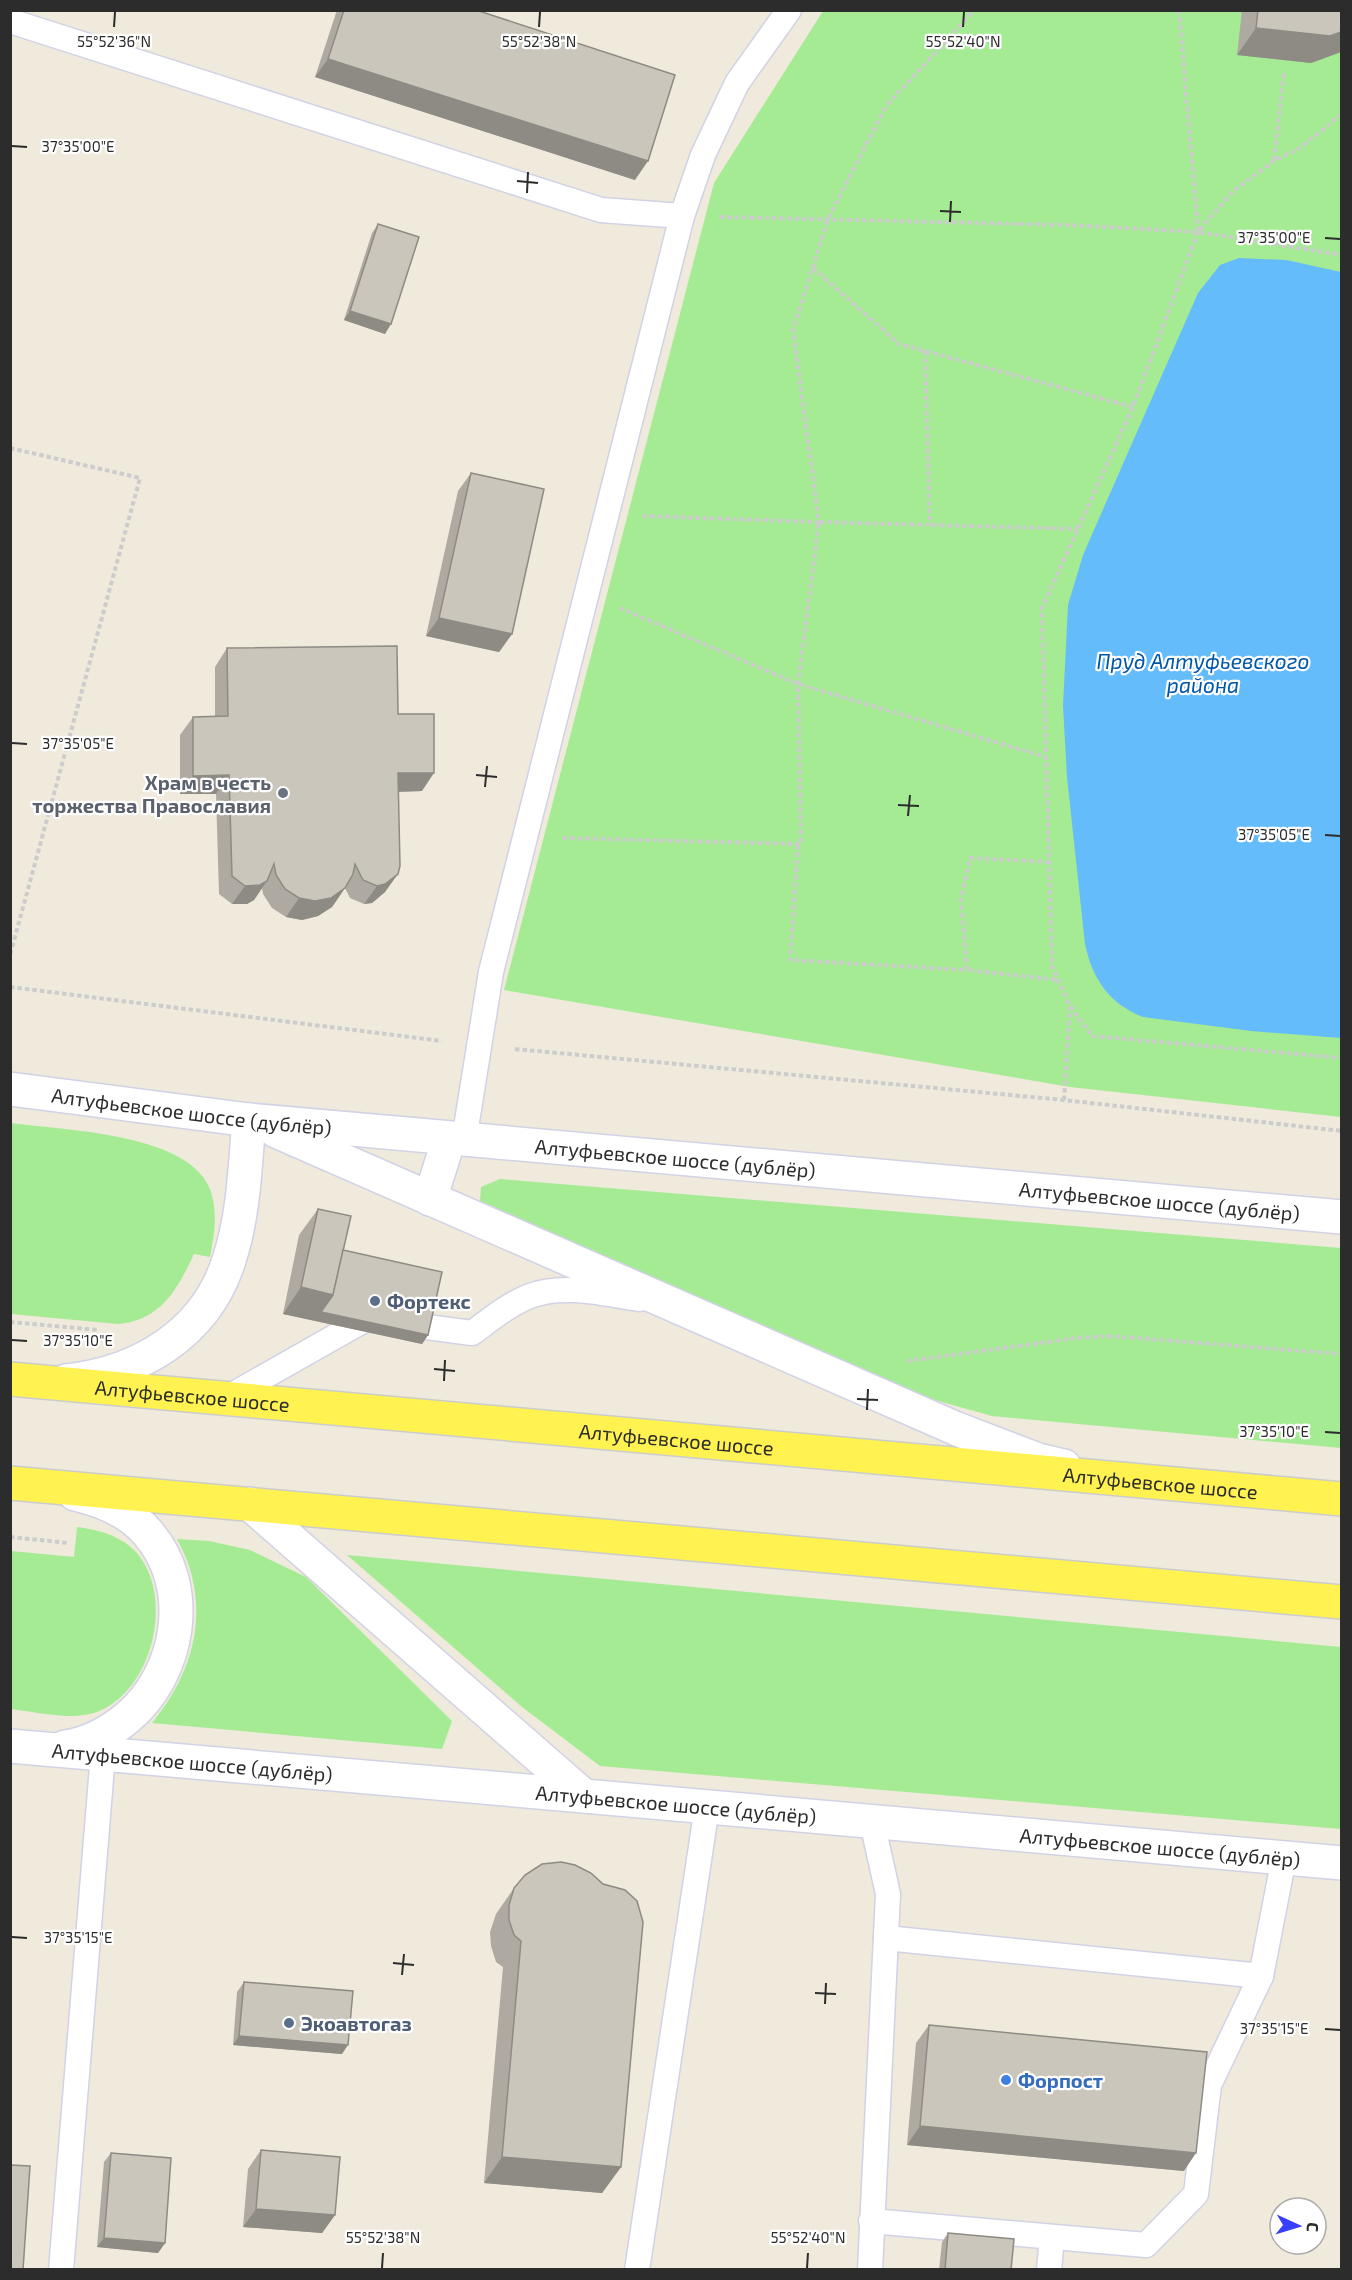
<svg xmlns="http://www.w3.org/2000/svg" width="1352" height="2280" viewBox="0 0 1352 2280" font-family="'Exo 2',sans-serif">
	<rect width="100%" height="100%" fill="#efeadc"/>
	<g fill="#a4eb94">
		<polygon points="823,11 1341,11 1341,1117 1070,1087 504,990 714,183"/>
		<path d="M 11,1123 C 63,1130 170,1133 203,1177 C 220,1199 215,1232 210,1257 L 194,1254 C 177,1290 161,1320 118,1324 L 11,1314 Z"/>
		<polygon points="500,1179 1341,1248 1341,1448 992,1416 924,1397 480,1201 481,1187"/>
		<path d="M 77,1527 C 99,1530 119,1535 135,1551 C 176,1595 153,1691 97,1712 C 72,1721 36,1712 11,1709 L 11,1551 L 74,1557 Z"/>
		<path d="M 177,1539 L 209,1541 L 250,1550 L 306,1577 L 452,1721 L 442,1749 L 152,1723 C 197,1669 212,1602 177,1539 Z"/>
		<polygon points="347,1555 1341,1647 1341,1829 600,1766 522,1707"/>
	</g>
	<path fill="#65bcfb" d="M 1239,258 L 1286,260 L 1341,272 L 1341,1038 L 1251,1031 L 1143,1017 C 1109,1004 1092,978 1085,944 L 1067,777 L 1063,706 L 1068,605 L 1083,555 L 1198,293 L 1220,265 Z"/>
	<g fill="none" stroke-linecap="round" stroke-linejoin="round">
		<g stroke="#d1d2e6" stroke-width="27">
			<g id="service">
				<polyline points="10,21 601,210 682,216"/>
				<polyline points="464,1140 491,972 682,216 703,155 737,83 789,10"/>
				<path d="M 225,1399 L 366,1319 L 472,1333 C 490,1320 509,1304 530,1296 C 563,1283 606,1294 639,1299"/>
				<polyline points="886,1938 1261,1976"/>
				<polyline points="871,2221 1146,2245 1196,2194 1209,2085 1261,1976 1284,1858"/>
				<polyline points="61,2270 103,1754"/>
				<polyline points="637,2270 707,1807"/>
				<polyline points="870,2270 888,1894 872,1822"/>
				<polyline points="1049,2270 1052,2237"/>
			</g>
		</g>
		<g stroke="#d1d2e6" stroke-width="36">
			<g id="tertiary">
				<path id="s1" d="M 10,1089 L 249,1120 L 1342,1217"/>
				<polyline points="276,1131 957,1429 1038,1460 1064,1466"/>
				<polyline points="430,1199 449,1139"/>
				<path d="M 66,1381 C 139,1373 206,1334 229,1260 C 244,1215 245,1166 249,1120"/>
				<path id="s2" d="M 10,1746 L 584,1796"/>
				<path d="M 65,1747 C 88,1744 110,1732 127,1718 C 180,1674 195,1586 147,1532 C 129,1511 101,1500 75,1494"/>
			</g>
		</g>
		<g stroke="#d1d2e6" stroke-width="36">
			<g id="secondary">
				<path id="s3" d="M 250,1504 L 584,1796 L 1342,1863"/>
			</g>
		</g>
		<g stroke="#ccc" stroke-width="36">
			<g id="primary">
				<path id="s4" d="M 10,1379 L 1342,1499"/>
				<polyline points="10,1483 1342,1602"/>
			</g>
		</g>
		<g stroke="#ccc" stroke-width="4" stroke-dasharray="4.5 3" stroke-linecap="butt">
			<polyline points="1179,10 1198,231"/>
			<polyline points="1342,114 1300,148 1274,161 1233,191 1198,232 1133,407 1042,608 1052,966 1070,1006 1092,1036 1342,1058"/>
			<polyline points="1274,160 1284,72"/>
			<polyline points="720,217 1069,225 1198,232 1342,255"/>
			<polyline points="813,268 899,344 1133,407"/>
			<polyline points="925,351 930,525"/>
			<polyline points="10,448 140,478 10,955"/>
			<polyline points="643,516 819,522 793,330 828,219 886,106 975,10"/>
			<polyline points="620,608 798,684 1046,757"/>
			<polyline points="563,838 801,844 798,684 819,522 1078,529"/>
			<polyline points="798,845 790,960 967,970"/>
			<polyline points="1049,862 970,858 961,899 967,970 1058,980"/>
			<polyline points="10,987 442,1041"/>
			<polyline points="515,1049 1064,1100 1342,1131"/>
			<polyline points="1064,1100 1070,1007"/>
			<polyline points="10,1322 99,1330"/>
			<polyline points="907,1361 1077,1338 1110,1336 1342,1354"/>
			<polyline points="10,1537 68,1543"/>
		</g>
		<use href="#service" stroke="#fff" stroke-width="24"/>
		<use href="#tertiary" stroke="#fff" stroke-width="33"/>
		<use href="#secondary" stroke="#fff" stroke-width="33"/>
		<use href="#primary" stroke="#fff251" stroke-width="33"/>
	</g>
	<g fill="#aeaaa2">
		<polygon points="337,10 476,10 635,180 315,77"/>
		<polygon points="1242,10 1341,10 1341,52 1311,63 1237,55"/>
		<polygon points="378,224 385,334 344,320 372,233"/>
		<polygon points="471,473 512,634 499,652 426,636 458,491"/>
		<polygon points="227,648 398,714 422,791 399,792 385,892 372,903 364,904 350,898 345,888 332,907 318,916 302,920 286,917 272,908 263,894 262,888 254,900 247,904 232,904 219,894 216,794 180,794 180,735 193,717 215,717 215,667"/>
		<polygon points="318,1209 343,1250 428,1335 422,1344 283,1314 299,1235"/>
		<polygon points="514,1888 621,2167 602,2193 484,2183 503,1967 496,1962 491,1946 490,1932 496,1914"/>
		<polygon points="244,1982 342,2054 233,2045 237,1992"/>
		<polygon points="929,2025 1184,2171 907,2145 916,2043"/>
		<polygon points="261,2150 335,2215 322,2233 243,2227 248,2169"/>
		<polygon points="111,2153 165,2243 158,2253 97,2247 104,2162"/>
		<polygon points="948,2233 1011,2270 939,2270 942,2242"/>
	</g>
	<g fill="#8d8b84">
		<polygon points="1256,28 1341,32 1341,52 1311,63 1237,55"/>
		<polygon points="328,59 648,161 635,180 315,77"/>
		<polygon points="350,311 391,324 385,334 344,320"/>
		<polygon points="439,618 512,634 499,652 426,636"/>
		<polygon points="398,773 434,773 422,791 386,792"/>
		<polygon points="229,775 216,794 180,794 193,776"/>
		<polygon points="398,874 385,892 372,903 364,904 377,886"/>
		<polygon points="267,881 254,900 247,904 232,904 245,886"/>
		<polygon points="345,888 332,907 318,916 302,920 286,917 299,898"/>
		<polygon points="301,1287 333,1295 428,1335 422,1344 283,1314"/>
		<polygon points="239,2036 348,2045 342,2054 233,2045"/>
		<polygon points="920,2126 1196,2153 1184,2171 907,2145"/>
		<polygon points="502,2157 621,2167 602,2193 484,2183"/>
		<polygon points="256,2209 335,2215 322,2233 243,2227"/>
		<polygon points="104,2238 165,2243 158,2253 97,2247"/>
	</g>
	<g fill="#cac6bc" stroke="#8d8b84" stroke-width="1.5">
		<polygon points="344,10 476,10 675,75 648,161 328,59"/>
		<polygon points="1258,10 1341,10 1341,32 1330,36 1256,28"/>
		<polygon points="378,224 419,237 391,324 350,311"/>
		<polygon points="471,473 544,489 512,634 439,618"/>
		<polygon points="397,646 398,714 434,714 434,773 398,773 400,866 398,874 385,884 377,886 363,880 355,864 353,874 345,888 331,898 315,901 299,898 285,889 276,875 274,864 267,881 260,885 245,886 232,876 229,775 193,776 193,717 228,716 227,648"/>
		<polygon points="318,1209 351,1216 333,1295 301,1287"/>
		<polygon points="343,1250 442,1272 428,1335 321,1312 333,1295"/>
		<polygon points="561,1862 575,1865 591,1873 603,1884 625,1890 637,1901 643,1922 621,2167 502,2157 521,1941 514,1935 509,1920 509,1905 514,1888 525,1875 542,1864"/>
		<polygon points="244,1982 353,1991 348,2045 239,2036"/>
		<polygon points="929,2025 1207,2052 1196,2153 920,2126"/>
		<polygon points="261,2150 340,2157 335,2215 256,2209"/>
		<polygon points="111,2153 171,2158 165,2243 104,2238"/>
		<polygon points="10,2165 30,2166 23,2270 10,2270"/>
		<polygon points="948,2233 1014,2239 1011,2270 945,2270"/>
	</g>
	<path fill="none" stroke="#2c2c2c" stroke-width="2" d="M 114,27 L 115,12M 539,27 L 540,12M 963,27 L 964,12M 12,146 L 27,147M 517,181 L 538,183M 527,193 L 528,172M 940,211 L 961,212M 950,222 L 951,201M 1325,238 L 1340,239M 12,743 L 27,744M 476,775 L 497,777M 485,787 L 487,766M 898,805 L 919,806M 908,816 L 910,795M 1325,835 L 1340,836M 12,1340 L 27,1341M 434,1369 L 455,1371M 444,1381 L 445,1360M 857,1399 L 878,1400M 867,1410 L 868,1389M 1325,1432 L 1340,1433M 12,1937 L 27,1938M 393,1963 L 414,1965M 402,1975 L 404,1954M 815,1993 L 836,1994M 825,2004 L 826,1983M 1325,2029 L 1340,2030M 382,2268 L 383,2253M 807,2268 L 808,2253"/>
	<circle fill="#6b7280" stroke="#fff" stroke-width="2" cx="283" cy="793" r="6"/>
	<g fill="#5c6f8a" stroke="#fff" stroke-width="2">
		<circle cx="375" cy="1301" r="6"/>
		<circle cx="289" cy="2023" r="6"/>
	</g>
	<circle fill="#3f7fe0" stroke="#fff" stroke-width="2" cx="1006" cy="2080" r="6"/>
	<g text-anchor="middle" dominant-baseline="central" stroke-width="4.5" stroke-linejoin="round" paint-order="stroke">
		<g font-size="20" font-weight="bold" fill="#5b616d" stroke="#fff" text-anchor="end">
			<text x="271" y="782">Храм в честь<tspan x="271" dy="23">торжества Православия</tspan></text>
		</g>
		<g font-size="20" fill="#2c2c2c" stroke="#fff">
			<text stroke="none"><textPath href="#s1" startOffset="183">Алтуфьевское шоссе (дублёр)</textPath></text>
			<text stroke="none"><textPath href="#s1" startOffset="669">Алтуфьевское шоссе (дублёр)</textPath></text>
			<text stroke="none"><textPath href="#s1" startOffset="1155">Алтуфьевское шоссе (дублёр)</textPath></text>
			<text stroke="none"><textPath href="#s4" startOffset="183">Алтуфьевское шоссе</textPath></text>
			<text stroke="none"><textPath href="#s4" startOffset="669">Алтуфьевское шоссе</textPath></text>
			<text stroke="none"><textPath href="#s4" startOffset="1155">Алтуфьевское шоссе</textPath></text>
			<text stroke="none"><textPath href="#s2" startOffset="183">Алтуфьевское шоссе (дублёр)</textPath></text>
			<text transform="translate(676 1804) rotate(5)">Алтуфьевское шоссе (дублёр)</text>
			<text stroke="none"><textPath href="#s3" startOffset="1022">Алтуфьевское шоссе (дублёр)</textPath></text>
		</g>
		<g font-size="20" font-weight="bold" fill="#4e5e75" stroke="#fff" text-anchor="start">
			<text x="387" y="1301">Фортекс</text>
			<text x="301" y="2023">Экоавтогаз</text>
		</g>
		<g font-size="20" font-weight="bold" fill="#366cbe" stroke="#fff" text-anchor="start">
			<text x="1018" y="2080">Форпост</text>
		</g>
		<g font-size="21" font-style="italic" fill="#0056ab" stroke="#fff">
			<text x="1203" y="660">Пруд Алтуфьевского<tspan x="1203" dy="24">района</tspan></text>
		</g>
	</g>
	<g font-size="15" text-anchor="middle" fill="#2c2c2c" stroke="#fff" stroke-width="4.5" stroke-linejoin="round" paint-order="stroke">
		<text x="114" y="47">55°52'36"N</text>
		<text x="539" y="47">55°52'38"N</text>
		<text x="963" y="47">55°52'40"N</text>
		<text x="78" y="152">37°35'00"E</text>
		<text x="1274" y="243">37°35'00"E</text>
		<text x="78" y="749">37°35'05"E</text>
		<text x="1274" y="840">37°35'05"E</text>
		<text x="78" y="1346">37°35'10"E</text>
		<text x="1274" y="1437">37°35'10"E</text>
		<text x="78" y="1943">37°35'15"E</text>
		<text x="1274" y="2034">37°35'15"E</text>
		<text x="383" y="2243">55°52'38"N</text>
		<text x="808" y="2243">55°52'40"N</text>
	</g>
	<rect width="1352" height="2280" fill="none" stroke="#2c2c2c" stroke-width="24"/>
	<g transform="translate(1298 2226) rotate(94)"><circle r="28" fill="#ffffff" stroke="#ababab" stroke-width="1.5"/>
	<path d="M0-4.5L10 22L0 15L-10 22Z" fill="#393fff"/>
	<text y="-9" font-size="16" font-weight="bold" text-anchor="middle" fill="#2c2c2c">С</text>
	</g>
</svg>
